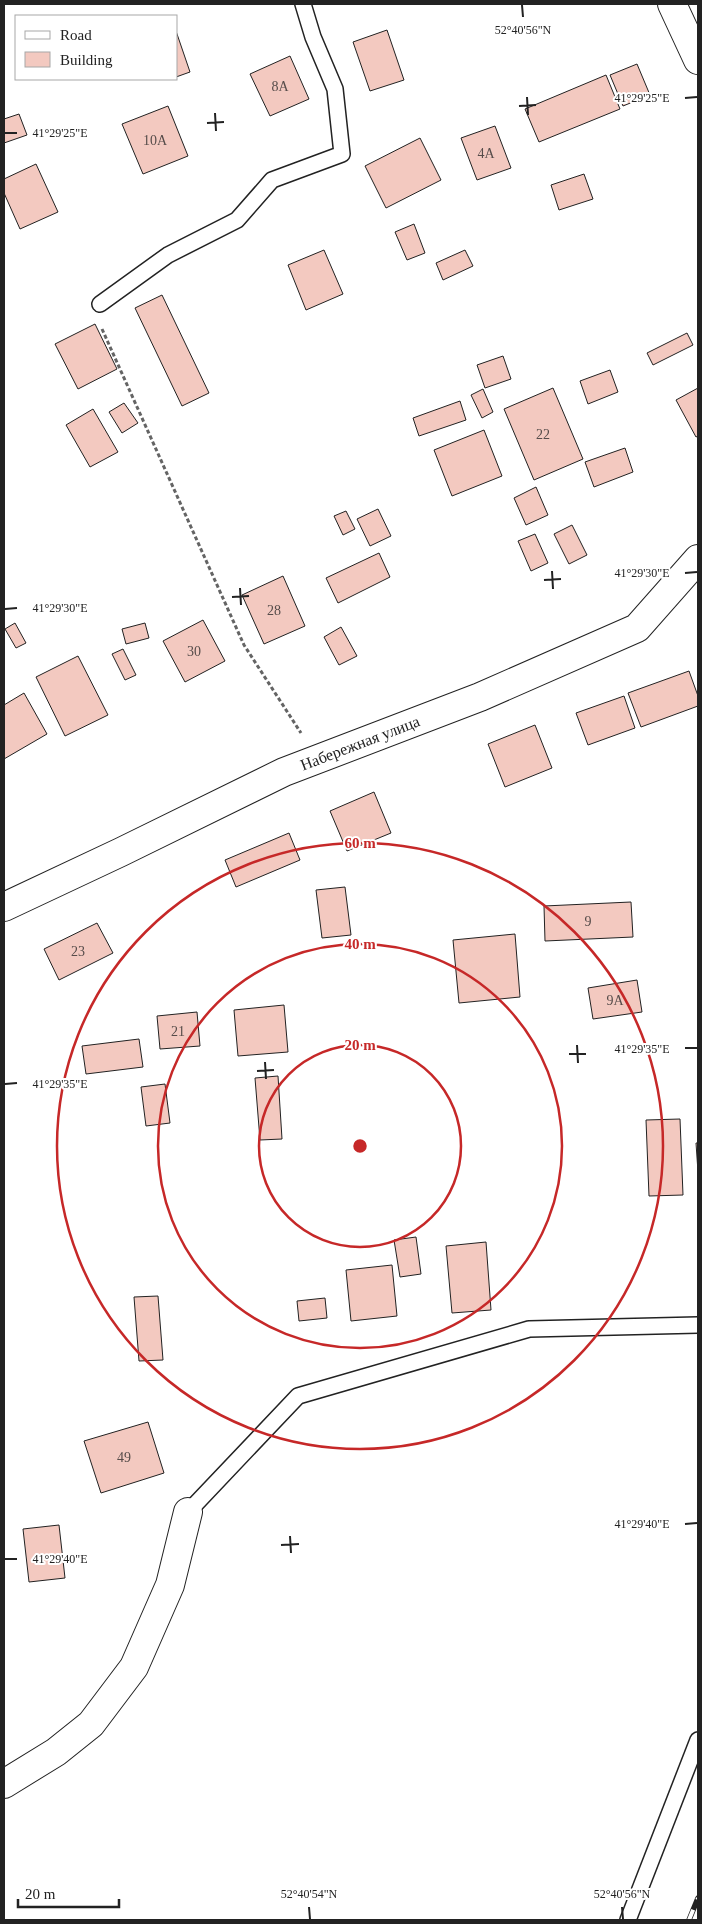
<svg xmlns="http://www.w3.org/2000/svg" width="702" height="1924" viewBox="0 0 702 1924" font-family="Georgia,serif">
	<rect width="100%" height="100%" fill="#fff"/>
	<g fill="#f3c9c0" stroke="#222">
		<polygon points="387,30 404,80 370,91 353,42"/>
		<polygon points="176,31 190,72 176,77"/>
		<polygon points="290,56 309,99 270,116 250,74"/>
		<polygon points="637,64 650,95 623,106 610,75"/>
		<polygon points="606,75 620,109 539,142 525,109"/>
		<polygon points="168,106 188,156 143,174 122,124"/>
		<polygon points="19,114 27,135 4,143 4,119"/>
		<polygon points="495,126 511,168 477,180 461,138"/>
		<polygon points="420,138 441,180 386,208 365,166"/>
		<polygon points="36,164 58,212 20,229 4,193 4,179"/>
		<polygon points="584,174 593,199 559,210 551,185"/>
		<polygon points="414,224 425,253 407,260 395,232"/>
		<polygon points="324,250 343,294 306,310 288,265"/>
		<polygon points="465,250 473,266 443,280 436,263"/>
		<polygon points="162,295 209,393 182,406 135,308"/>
		<polygon points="95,324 117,369 78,389 55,344"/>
		<polygon points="687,333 693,345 653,365 647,353"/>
		<polygon points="503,356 511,379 485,388 477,365"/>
		<polygon points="610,370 618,392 588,404 580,381"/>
		<polygon points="553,388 583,459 534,480 504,409"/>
		<polygon points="698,388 698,436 696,437 676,400"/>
		<polygon points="483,389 493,412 482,418 471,395"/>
		<polygon points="460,401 466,420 419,436 413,418"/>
		<polygon points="124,403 138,423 122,433 109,412"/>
		<polygon points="93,409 118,452 90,467 66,425"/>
		<polygon points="484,430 502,476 452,496 434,450"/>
		<polygon points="625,448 633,472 594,487 585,462"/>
		<polygon points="536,487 548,515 526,525 514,498"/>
		<polygon points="378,509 391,536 370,546 357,519"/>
		<polygon points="346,511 355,529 343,535 334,516"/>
		<polygon points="572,525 587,555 569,564 554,534"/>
		<polygon points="535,534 548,563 531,571 518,541"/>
		<polygon points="379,553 390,577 338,603 326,578"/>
		<polygon points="283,576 305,626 264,644 242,595"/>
		<polygon points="203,620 225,661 185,682 163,641"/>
		<polygon points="15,623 26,643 16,648 5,629"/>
		<polygon points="145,623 149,638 126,644 122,629"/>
		<polygon points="341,627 357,656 339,665 324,637"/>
		<polygon points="123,649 136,675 125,680 112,654"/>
		<polygon points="78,656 108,715 65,736 36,677"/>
		<polygon points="689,671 698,696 698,706 641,727 628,693"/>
		<polygon points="24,693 47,734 4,759 4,705"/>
		<polygon points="624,696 635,728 588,745 576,713"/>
		<polygon points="535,725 552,768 505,787 488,744"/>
		<polygon points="374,792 391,833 347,851 330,811"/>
		<polygon points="289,833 300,860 236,887 225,860"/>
		<polygon points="345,887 351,935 322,938 316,890"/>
		<polygon points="631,902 633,937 545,941 544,906"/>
		<polygon points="97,923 113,953 59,980 44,949"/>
		<polygon points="515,934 520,997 459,1003 453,940"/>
		<polygon points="637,980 642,1012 593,1019 588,988"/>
		<polygon points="284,1005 288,1052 238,1056 234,1010"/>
		<polygon points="197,1012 200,1046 160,1049 157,1016"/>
		<polygon points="139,1039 143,1067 86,1074 82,1046"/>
		<polygon points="278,1076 282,1139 260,1140 255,1078"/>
		<polygon points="165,1084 170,1123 146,1126 141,1087"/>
		<polygon points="680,1119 683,1195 649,1196 646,1120"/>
		<polygon points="696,1143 698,1143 698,1172"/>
		<polygon points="416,1237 421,1274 400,1277 394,1240"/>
		<polygon points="486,1242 491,1310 452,1313 446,1246"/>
		<polygon points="392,1265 397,1316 351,1321 346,1270"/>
		<polygon points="158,1296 163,1360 139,1361 134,1297"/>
		<polygon points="325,1298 327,1318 299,1321 297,1301"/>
		<polygon points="148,1422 164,1473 101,1493 84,1441"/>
		<polygon points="59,1525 65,1578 29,1582 23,1529"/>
	</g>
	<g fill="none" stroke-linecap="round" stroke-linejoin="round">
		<g stroke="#222" stroke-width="18">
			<g id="lane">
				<polyline points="100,304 168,255 237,220 272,180 342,154 335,89 313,37 303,4"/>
				<polyline points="188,1512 298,1396 529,1329 698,1325"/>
				<polyline points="628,1920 698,1740"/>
			</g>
		</g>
		<g stroke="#222" stroke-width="30">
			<g id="street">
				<polyline points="672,4 698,60"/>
				<polyline points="4,907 121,852 284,772 480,697 637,628 698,559"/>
				<polyline points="4,1784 56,1752 91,1724 134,1667 170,1585 188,1512"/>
			</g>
		</g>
		<polyline stroke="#646464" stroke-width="3" stroke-dasharray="4 2.5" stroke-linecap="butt" points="102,329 244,645 301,733"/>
		<use href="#lane" stroke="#fff" stroke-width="15"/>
		<use href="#street" stroke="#fff" stroke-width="28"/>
		<g stroke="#222" stroke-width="5.5">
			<polyline id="rail" points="689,1920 698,1898"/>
		</g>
		<use href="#rail" stroke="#fff" stroke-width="4" stroke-dasharray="11" stroke-linecap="butt"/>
	</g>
	<path fill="none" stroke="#222" stroke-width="2" d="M 522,5 L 523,17M 527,97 L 528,115M 685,98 L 697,97M 519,106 L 536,105M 215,113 L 216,131M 207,123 L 224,122M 5,133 L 17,133M 552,571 L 553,589M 685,573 L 697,572M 544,580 L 561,579M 240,588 L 241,605M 232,597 L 249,596M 5,609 L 17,608M 577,1045 L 578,1063M 685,1048 L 697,1048M 569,1054 L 586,1054M 265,1062 L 266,1079M 257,1071 L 274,1070M 5,1084 L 17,1083M 685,1524 L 697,1523M 290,1536 L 291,1553M 281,1545 L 299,1544M 5,1559 L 17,1559M 309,1907 L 310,1919M 622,1907 L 623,1919"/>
	<g fill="none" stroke="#c62828" stroke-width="2.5">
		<circle cx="360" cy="1146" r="101"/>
		<circle cx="360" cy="1146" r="202"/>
		<circle cx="360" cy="1146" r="303"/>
	</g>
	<g text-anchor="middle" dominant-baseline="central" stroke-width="4" stroke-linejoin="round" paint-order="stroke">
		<g font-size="14" fill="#564c4a">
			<text x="280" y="86">8А</text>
			<text x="155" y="140">10А</text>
			<text x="486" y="153">4А</text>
			<text x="543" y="434">22</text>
			<text x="274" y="610">28</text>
			<text x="194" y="651">30</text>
			<text x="588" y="921">9</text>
			<text x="78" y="951">23</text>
			<text x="615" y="1000">9А</text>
			<text x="178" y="1031">21</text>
			<text x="124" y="1457">49</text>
		</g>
		<g font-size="16" fill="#222" stroke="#fff">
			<text transform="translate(360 743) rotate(-21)">Набережная улица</text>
		</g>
	</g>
	<g font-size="12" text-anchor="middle" fill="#222" stroke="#fff" stroke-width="4" stroke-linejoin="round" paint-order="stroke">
		<text x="523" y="34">52°40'56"N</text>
		<text x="642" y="102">41°29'25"E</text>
		<text x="60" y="137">41°29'25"E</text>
		<text x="642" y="577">41°29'30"E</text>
		<text x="60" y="612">41°29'30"E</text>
		<text x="642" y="1053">41°29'35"E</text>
		<text x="60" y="1088">41°29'35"E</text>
		<text x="642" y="1528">41°29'40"E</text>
		<text x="60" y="1563">41°29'40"E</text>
		<text x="309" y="1898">52°40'54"N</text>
		<text x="622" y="1898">52°40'56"N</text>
	</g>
	<circle cx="360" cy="1146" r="8" fill="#c62828" stroke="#fff" stroke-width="2.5"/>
	<g font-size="15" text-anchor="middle" font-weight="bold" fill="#c62828" stroke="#fff" stroke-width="4" stroke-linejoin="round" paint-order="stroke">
		<text x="360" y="848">60 m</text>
		<text x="360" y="949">40 m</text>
		<text x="360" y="1050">20 m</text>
	</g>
	<rect width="702" height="1924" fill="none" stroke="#222222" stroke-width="10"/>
	<rect x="15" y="15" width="162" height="65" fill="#ffffff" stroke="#a7a7a7"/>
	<rect x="25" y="31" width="25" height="8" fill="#ffffff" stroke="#a7a7a7"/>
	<text x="60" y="40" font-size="15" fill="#222222">Road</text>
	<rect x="25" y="52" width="25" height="15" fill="#f3c9c0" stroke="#a7a7a7"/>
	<text x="60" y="65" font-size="15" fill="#222222">Building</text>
	<path d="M18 1899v8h101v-8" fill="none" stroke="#222222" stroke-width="2.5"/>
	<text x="25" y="1899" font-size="15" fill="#222222" stroke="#ffffff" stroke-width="4" paint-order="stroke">20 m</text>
</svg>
